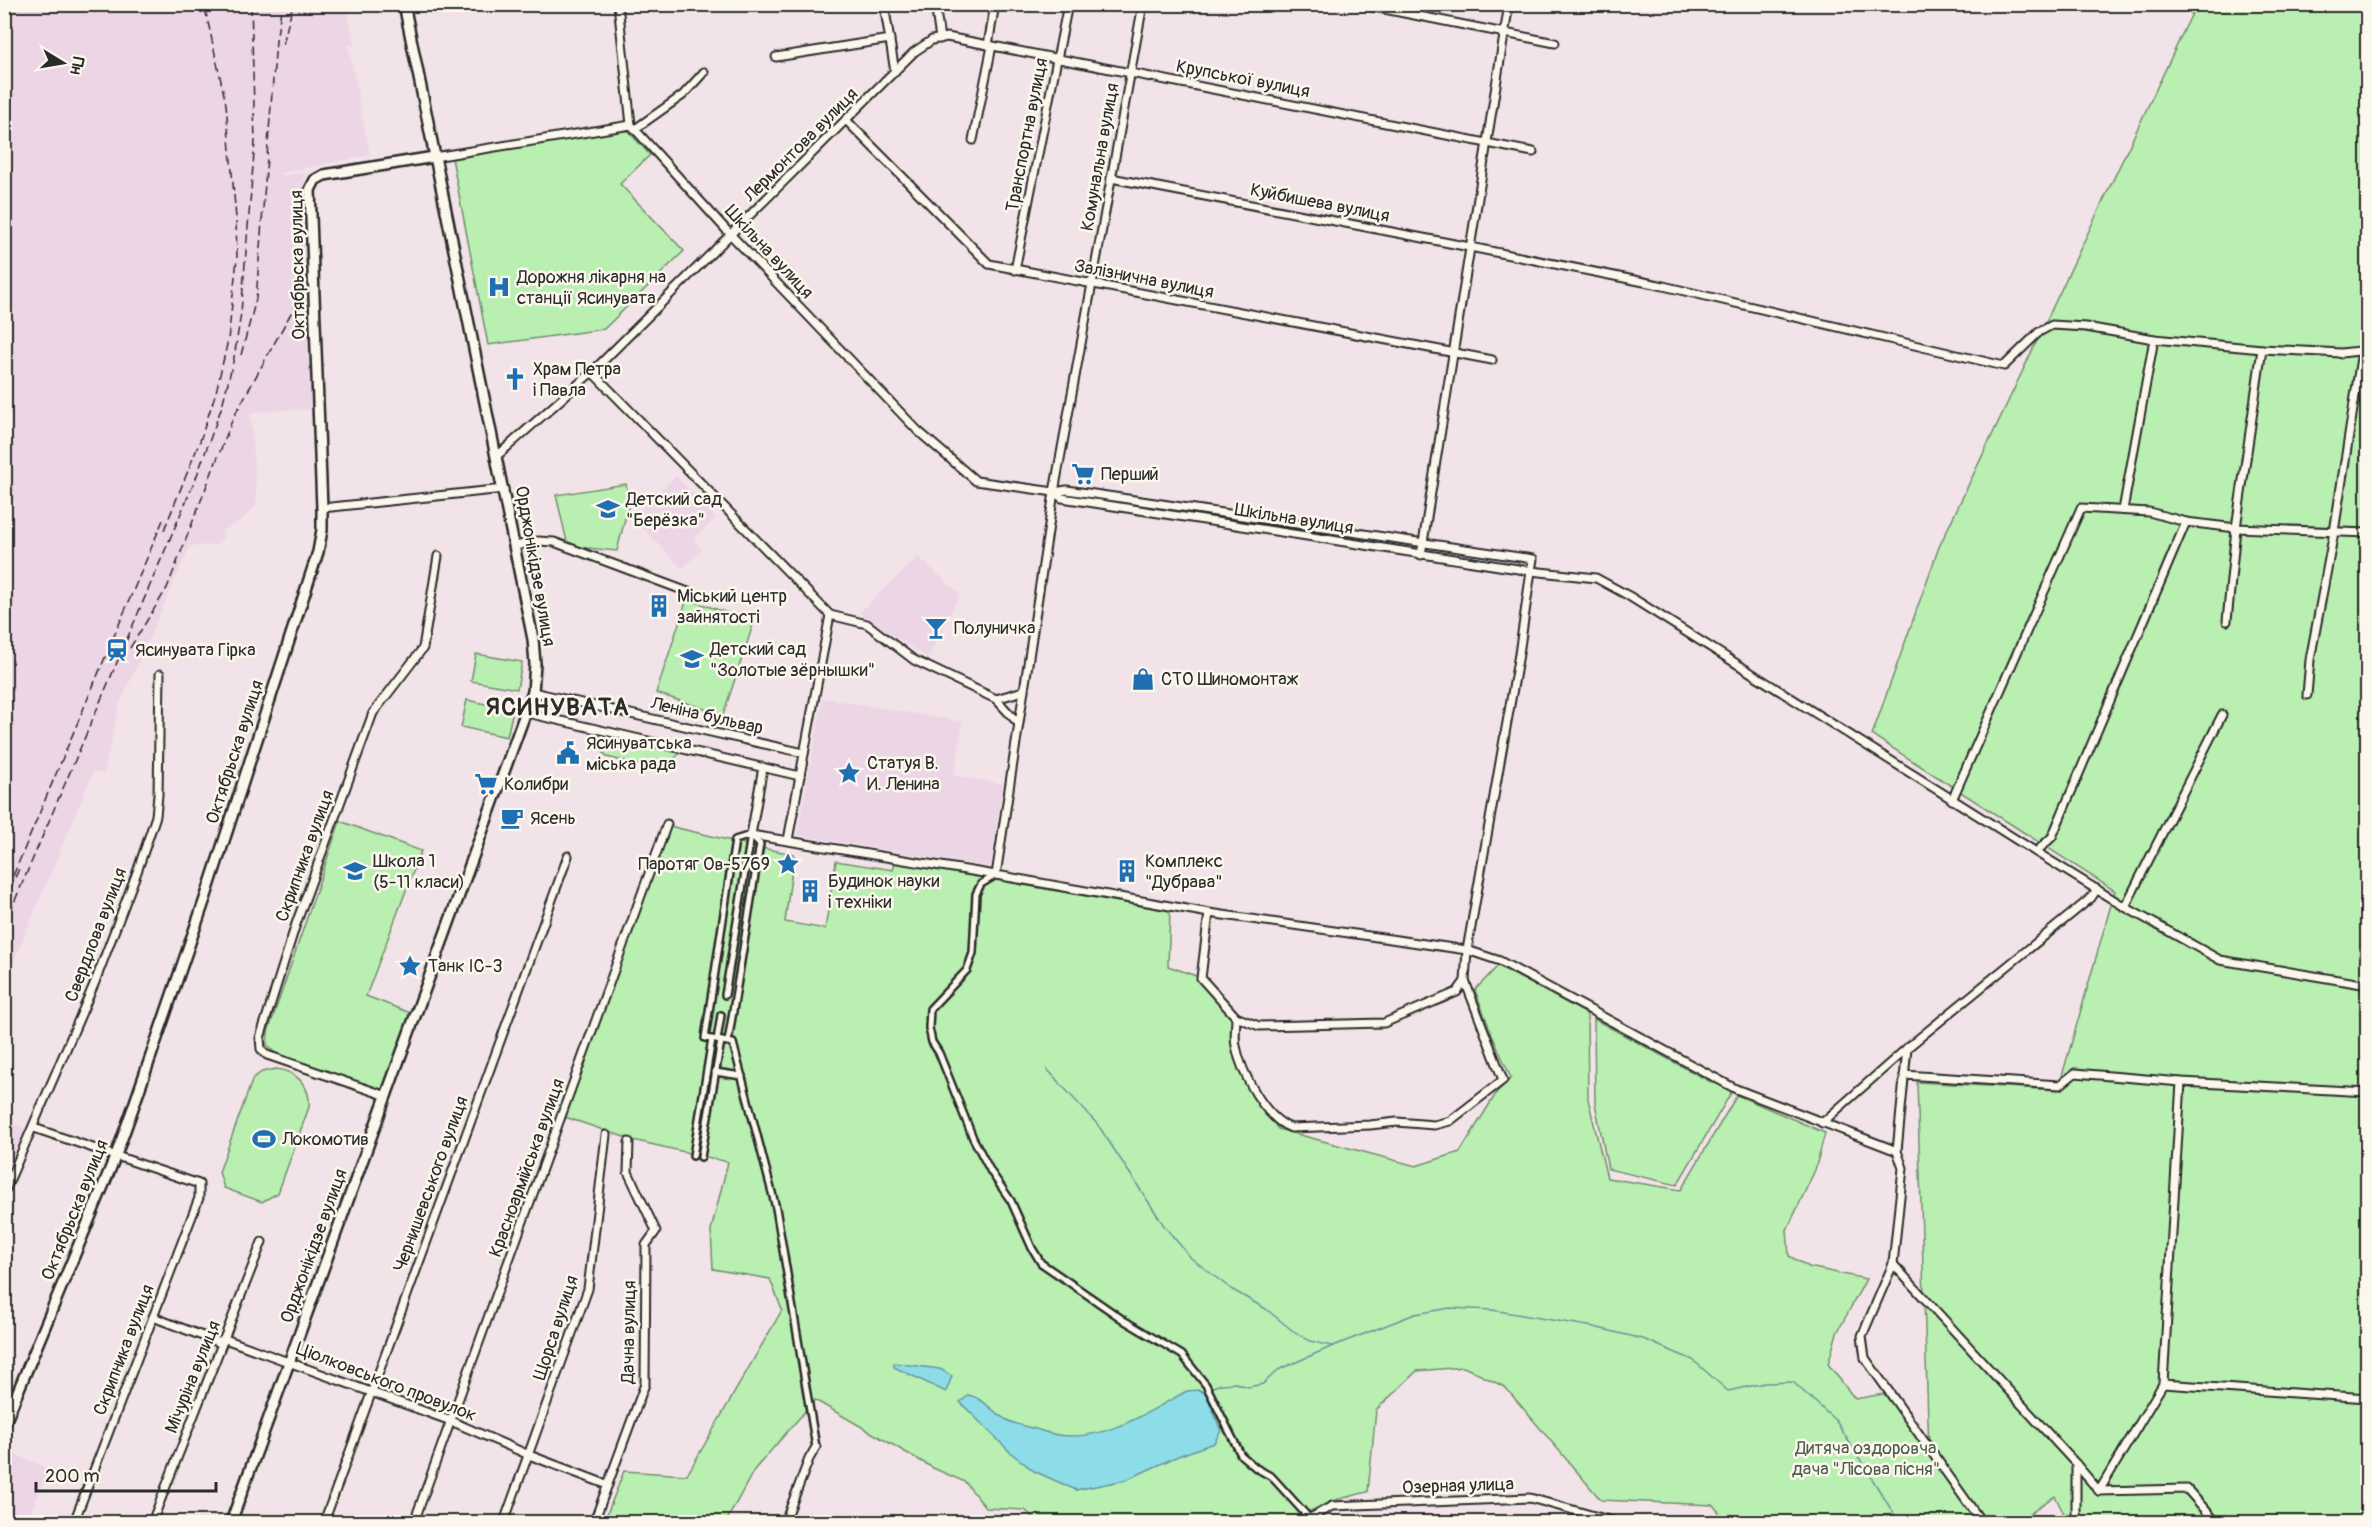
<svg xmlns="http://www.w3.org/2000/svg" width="2372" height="1527" viewBox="0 0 2372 1527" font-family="Pangolin,sans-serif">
	<rect width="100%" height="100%" fill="#f2e3e8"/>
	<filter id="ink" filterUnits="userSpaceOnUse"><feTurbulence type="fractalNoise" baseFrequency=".0167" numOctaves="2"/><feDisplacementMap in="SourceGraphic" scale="12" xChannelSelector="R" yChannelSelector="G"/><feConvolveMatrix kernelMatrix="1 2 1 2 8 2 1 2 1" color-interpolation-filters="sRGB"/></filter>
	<g filter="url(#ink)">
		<g fill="#ecd5e5">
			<polygon points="4,5 346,5 354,44 348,45 370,155 280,173 281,176 304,172 306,184 304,235 312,409 250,412 257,504 242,520 222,531 224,536 216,545 190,546 119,706 104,774 93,772 12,966 4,963"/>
			<polygon points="676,476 716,518 693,540 702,549 682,569 632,517"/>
			<polygon points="918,557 960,594 928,658 859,613"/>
			<polygon points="823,698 963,722 954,776 1003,784 990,867 797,835"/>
			<polygon points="5,1120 25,1129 5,1176"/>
			<polygon points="5,1450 49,1469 28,1517 40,1522 5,1522"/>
		</g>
		<g fill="#b9efb1" stroke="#728d6e" stroke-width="1.5">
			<polygon points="2196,5 2367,5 2367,1522 2068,1522 2055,1496 2016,1522 1727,1522 1713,1505 1601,1500 1505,1387 1464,1367 1417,1371 1376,1410 1368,1492 1335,1500 1285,1522 1038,1522 1025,1510 986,1508 965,1482 933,1468 815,1400 754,1470 727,1520 711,1521 710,1522 604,1522 624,1471 687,1475 782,1310 770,1279 713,1269 711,1230 728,1162 633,1140 565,1117 669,826 766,849 794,854 785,922 825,929 836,861 893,870 895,862 1170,911 1168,966 1199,977 1232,1018 1236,1060 1257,1099 1278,1129 1416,1166 1460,1152 1497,1092 1511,1078 1492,1035 1475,990 1498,966 1587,1014 1588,1099 1607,1178 1681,1190 1737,1095 1825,1133 1815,1170 1787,1230 1789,1256 1809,1267 1866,1279 1837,1333 1828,1364 1855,1399 1889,1393 1929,1450 1917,1082 2058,1090 2115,891 1872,735 1939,547"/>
			<polygon points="626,129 650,155 620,184 684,251 604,329 488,345 452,158"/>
			<polygon points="626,484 629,503 617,551 568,546 556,495"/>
			<polygon points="687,599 754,622 723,715 656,693"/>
			<polygon points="476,654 522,662 517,689 471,681"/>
			<polygon points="467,700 513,710 507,737 461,727"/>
			<polygon points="601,733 683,751 660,770 607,757 603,752 599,736"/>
			<polygon points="340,821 421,851 366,996 413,1014 385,1092 276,1054 267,1045 268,1032"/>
			<polygon points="1594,1019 1709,1081 1734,1088 1677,1185 1608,1169 1595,1103"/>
			<path d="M 276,1069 C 296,1071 311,1086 309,1107 L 278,1193 L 262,1202 L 224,1188 L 219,1172 L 253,1078 L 262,1072 Z"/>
		</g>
		<g fill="#8ddde9" stroke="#66969d" stroke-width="1.5">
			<polygon points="894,1363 940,1369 952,1376 946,1392 894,1367"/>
			<path d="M 1199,1390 L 1206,1393 L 1221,1431 L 1214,1443 L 1178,1456 L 1126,1480 L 1076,1490 L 1034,1471 L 1011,1453 L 960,1402 L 969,1395 C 985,1399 993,1413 1007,1420 C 1018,1426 1031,1427 1042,1431 C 1094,1449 1142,1415 1187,1391 Z"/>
		</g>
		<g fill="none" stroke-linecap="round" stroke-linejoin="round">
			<g stroke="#66969d" stroke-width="1.5">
				<polyline points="1047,1069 1098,1125 1165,1227 1191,1258 1231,1289 1266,1309 1293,1331 1310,1341 1332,1346"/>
				<polyline points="1210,1388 1221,1384 1235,1383 1249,1387 1263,1384 1278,1370 1333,1346 1415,1314 1450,1308 1492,1310 1594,1327 1643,1339 1693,1360 1728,1391 1765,1383 1793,1382 1836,1421 1899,1522"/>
			</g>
			<g stroke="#2b2b2b" stroke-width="10">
				<g id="pedestrian">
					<polyline points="996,875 981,884 976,894 973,953 967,970 930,1009 929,1028 932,1042 939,1053 973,1138 991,1172 1011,1201 1032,1248 1041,1263 1125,1321 1182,1355 1206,1385 1241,1455 1256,1468 1272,1477 1310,1519"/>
					<polyline points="725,995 751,835"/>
					<polyline points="717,1040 721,1015"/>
					<polyline points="728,1042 760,844 751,835 735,840 705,1038 733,1043 776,1208 816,1447"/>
					<polyline points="715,1072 742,1076"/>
					<polyline points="693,1156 712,1039"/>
					<polyline points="701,1157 721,1041"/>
				</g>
			</g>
			<g stroke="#2b2b2b" stroke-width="11">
				<g id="minor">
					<polyline points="618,4 631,125"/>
					<polyline points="884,4 895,72"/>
					<polyline points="935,4 940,39"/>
					<polyline points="1143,4 1054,492 996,875 1209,913 1467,950 1500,961 1736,1089 1897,1151"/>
					<polyline points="1359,4 1555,43"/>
					<polyline points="988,45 995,4"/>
					<polyline points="776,57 890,39"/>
					<polyline points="846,120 989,264 1492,360"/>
					<polyline points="635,129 683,95 704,72"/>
					<polyline points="973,140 992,46"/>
					<polyline points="434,157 631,125 731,235 918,431 976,481 1054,492 1067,490 1533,559 1531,571 1596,578 1629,596 2036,852 2125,907 2220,960 2368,985"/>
					<polyline points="1111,178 1470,247 1659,285 2004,366 2039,332 2052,325 2086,327 2154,339 2262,349 2341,353 2368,350"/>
					<polyline points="1015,270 1068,4"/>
					<polyline points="592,372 830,615 867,624 914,660 996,699 1023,691"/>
					<polyline points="497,456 592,372 914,52 932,40 947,37 1533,152"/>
					<polyline points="1054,492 1062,498 1531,571 1519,654 1467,950 1465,981 1457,992 1384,1023 1259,1026 1236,1017 1201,978 1209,913"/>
					<polyline points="322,508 504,489"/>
					<polyline points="2123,510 2154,339"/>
					<polyline points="515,546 538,541 554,542 688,592"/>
					<polyline points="1421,555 1509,4"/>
					<polyline points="2227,621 2236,528 2262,349"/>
					<polyline points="533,692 804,753"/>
					<polyline points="2307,695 2310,660 2334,532 2362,351"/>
					<polyline points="996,699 1018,723"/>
					<polyline points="527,713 800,776"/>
					<polyline points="763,767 751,835 996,875"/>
					<polyline points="1952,800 2081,508 2149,512 2186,522 2236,528 2368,533"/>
					<polyline points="788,840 830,615"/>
					<polyline points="2036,852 2052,837 2186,522"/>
					<polyline points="2125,907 2222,715"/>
					<path d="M 1236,1017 C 1236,1027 1234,1037 1236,1046 C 1241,1072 1265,1119 1291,1128 L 1370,1125 L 1397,1122 L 1434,1125 L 1450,1121 L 1503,1080 L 1465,981"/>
					<polyline points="1907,1048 1897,1151 1903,1168 1893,1264 1862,1336 1865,1358 1980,1520"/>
					<polyline points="1904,1075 2060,1085 2075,1073 2181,1082 2368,1092"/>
					<polyline points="387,1096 267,1055 261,1049 260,1038 296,924 373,713 423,648 438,556"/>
					<polyline points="1822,1123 1907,1048 2091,898 2097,889"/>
					<polyline points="34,1128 199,1184 199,1198 74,1522"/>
					<polyline points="4,1193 95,982 137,872 156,816 158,795 160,674"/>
					<polyline points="1893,1264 2076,1464 2099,1491 2187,1489 2216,1522"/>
					<polyline points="153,1317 218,1342 225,1339 451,1421 529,1455 608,1485"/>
					<polyline points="2163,1384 2368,1398"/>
					<polyline points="2099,1491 2163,1384 2181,1082"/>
					<polyline points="152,1522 262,1242"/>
					<polyline points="324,1522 568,856"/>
					<polyline points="414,1522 667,824"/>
					<polyline points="504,1522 588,1289 606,1135"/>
					<polyline points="594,1522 645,1384 646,1245 656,1231 628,1172 629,1142"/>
					<polyline points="785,1522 809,1459 816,1447"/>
					<polyline points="1303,1522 1332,1506 1530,1498 1616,1522"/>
					<polyline points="2076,1522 2076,1464"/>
				</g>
			</g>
			<g stroke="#2b2b2b" stroke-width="14">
				<g id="secondary">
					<polyline points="4,1425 116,1155 133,1108 206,896 318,552 322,530 322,508 310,190 315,180 324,175 434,157"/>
					<polyline points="231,1522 533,692 535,664 533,639 404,4"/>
				</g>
			</g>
			<use href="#pedestrian" stroke="#fbf7ec" stroke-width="5"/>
			<use href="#minor" stroke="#fbf7ec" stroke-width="7"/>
			<use href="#secondary" stroke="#fbf7ec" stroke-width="9"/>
			<g stroke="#2b2b2b" stroke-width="1.5" stroke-dasharray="9 4.5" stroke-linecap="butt">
				<polyline points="283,44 293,4"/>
				<polyline points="241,355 256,299 276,41 282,4"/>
				<polyline points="164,530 200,441 216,392 228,340 237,259 236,218 226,104 204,4"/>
				<polyline points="130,648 167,588 233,418 296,304"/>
				<polyline points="13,876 163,520"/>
				<polyline points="4,902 19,869"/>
				<polyline points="4,926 196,478 222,406 234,358 241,313 255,141 251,4"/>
			</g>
		</g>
	</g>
	<defs>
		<g id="hospital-bare" transform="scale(1.8)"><path d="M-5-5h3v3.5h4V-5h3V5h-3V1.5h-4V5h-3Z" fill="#1f6fb2" stroke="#fbf7ec" stroke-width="2.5" paint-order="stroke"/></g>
		<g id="church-bare" transform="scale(1.8)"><path d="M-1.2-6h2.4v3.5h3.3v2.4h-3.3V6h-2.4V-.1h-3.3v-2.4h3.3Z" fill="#1f6fb2" stroke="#fbf7ec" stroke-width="2.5" paint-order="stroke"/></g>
		<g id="supermarket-bare" transform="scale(1.8)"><path d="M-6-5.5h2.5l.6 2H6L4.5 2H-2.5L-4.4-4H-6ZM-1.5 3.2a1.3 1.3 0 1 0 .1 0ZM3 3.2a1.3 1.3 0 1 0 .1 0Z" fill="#1f6fb2" stroke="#fbf7ec" stroke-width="2.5" paint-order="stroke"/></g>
		<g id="school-bare" transform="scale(1.8)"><path d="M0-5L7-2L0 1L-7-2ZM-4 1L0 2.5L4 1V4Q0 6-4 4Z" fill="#1f6fb2" stroke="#fbf7ec" stroke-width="2.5" paint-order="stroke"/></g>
		<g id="building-bare" transform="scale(1.8)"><path d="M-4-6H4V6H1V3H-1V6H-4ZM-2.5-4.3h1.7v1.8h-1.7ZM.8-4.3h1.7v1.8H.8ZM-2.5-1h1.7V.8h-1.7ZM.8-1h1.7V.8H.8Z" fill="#1f6fb2" stroke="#fbf7ec" stroke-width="2.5" paint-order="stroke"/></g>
		<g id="bar-bare" transform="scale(1.8)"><path d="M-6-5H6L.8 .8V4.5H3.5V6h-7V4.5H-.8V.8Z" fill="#1f6fb2" stroke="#fbf7ec" stroke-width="2.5" paint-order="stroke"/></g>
		<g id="station-bare" transform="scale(1.8)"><path d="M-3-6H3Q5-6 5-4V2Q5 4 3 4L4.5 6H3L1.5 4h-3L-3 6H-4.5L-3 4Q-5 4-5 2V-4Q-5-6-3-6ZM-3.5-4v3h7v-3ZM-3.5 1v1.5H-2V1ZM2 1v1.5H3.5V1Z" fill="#1f6fb2" stroke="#fbf7ec" stroke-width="2.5" paint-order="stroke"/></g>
		<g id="shop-bare" transform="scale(1.8)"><path d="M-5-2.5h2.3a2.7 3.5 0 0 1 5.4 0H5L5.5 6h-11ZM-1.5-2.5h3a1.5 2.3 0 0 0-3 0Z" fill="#1f6fb2" stroke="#fbf7ec" stroke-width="2.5" paint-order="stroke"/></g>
		<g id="civic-bare" transform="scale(1.8)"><path d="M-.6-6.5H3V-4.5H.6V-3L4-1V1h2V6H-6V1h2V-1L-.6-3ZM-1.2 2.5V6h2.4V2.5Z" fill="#1f6fb2" stroke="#fbf7ec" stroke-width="2.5" paint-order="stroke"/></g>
		<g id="sight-bare" transform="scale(1.8)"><path d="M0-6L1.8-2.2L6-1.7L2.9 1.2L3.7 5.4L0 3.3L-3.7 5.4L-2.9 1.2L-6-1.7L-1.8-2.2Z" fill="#1f6fb2" stroke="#fbf7ec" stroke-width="2.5" paint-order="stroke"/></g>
		<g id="cafe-bare" transform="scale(1.8)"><path d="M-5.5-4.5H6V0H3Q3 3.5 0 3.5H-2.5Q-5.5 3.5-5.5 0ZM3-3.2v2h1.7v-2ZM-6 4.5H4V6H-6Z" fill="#1f6fb2" stroke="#fbf7ec" stroke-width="2.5" paint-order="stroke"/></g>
		<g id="stadium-bare" transform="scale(1.8)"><path d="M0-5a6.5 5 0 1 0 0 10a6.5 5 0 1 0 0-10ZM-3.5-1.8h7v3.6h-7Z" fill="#1f6fb2" stroke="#fbf7ec" stroke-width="2.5" paint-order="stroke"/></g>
	</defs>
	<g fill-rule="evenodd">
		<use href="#hospital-bare" x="499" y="287"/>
		<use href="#church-bare" x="515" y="379"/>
		<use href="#supermarket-bare" x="1083" y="474"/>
		<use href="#school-bare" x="608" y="509"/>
		<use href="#building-bare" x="659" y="606"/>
		<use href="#bar-bare" x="936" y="628"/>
		<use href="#station-bare" x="117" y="650"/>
		<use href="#school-bare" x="692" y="659"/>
		<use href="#shop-bare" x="1143" y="679"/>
		<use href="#civic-bare" x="568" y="753"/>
		<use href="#sight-bare" x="849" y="773"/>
		<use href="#supermarket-bare" x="486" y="784"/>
		<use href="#cafe-bare" x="512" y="818"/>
		<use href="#sight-bare" x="788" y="864"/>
		<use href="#school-bare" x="355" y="871"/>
		<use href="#building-bare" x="1127" y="871"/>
		<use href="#building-bare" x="810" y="891"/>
		<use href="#sight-bare" x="410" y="966"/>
		<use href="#stadium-bare" x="264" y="1139"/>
	</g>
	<g text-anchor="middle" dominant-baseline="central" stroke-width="5" stroke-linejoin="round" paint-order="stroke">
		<g font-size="18" fill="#2b2b2b" stroke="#fbf7ec">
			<text transform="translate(1243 79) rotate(11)">Крупської вулиця</text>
			<text transform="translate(1027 135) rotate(-79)">Транспортна вулиця</text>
			<text transform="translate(801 145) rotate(-45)">Лермонтова вулиця</text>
			<text transform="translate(1100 157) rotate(-80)">Комунальна вулиця</text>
			<text transform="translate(1320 203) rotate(11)">Куйбишева вулиця</text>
			<text transform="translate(769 252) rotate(47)">Шкільна вулиця</text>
			<text transform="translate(298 265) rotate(-91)">Октябрьска вулиця</text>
			<text transform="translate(1144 279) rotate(11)">Залізнична вулиця</text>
			<text transform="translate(1294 519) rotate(9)">Шкільна вулиця</text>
			<text transform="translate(535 566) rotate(80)">Орджонікідзе вулиця</text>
			<text transform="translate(707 716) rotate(13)">Леніна бульвар</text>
			<text transform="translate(235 752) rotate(-72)">Октябрьска вулиця</text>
			<text transform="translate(305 856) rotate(-70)">Скрипника вулиця</text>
			<text transform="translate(96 935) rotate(-69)">Свердлова вулиця</text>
			<text transform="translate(527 1168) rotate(-70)">Красноармійська вулиця</text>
			<text transform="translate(431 1184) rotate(-70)">Чернишевського вулиця</text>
			<text transform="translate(75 1210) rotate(-68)">Октябрьска вулиця</text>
			<text transform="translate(314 1246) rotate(-70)">Орджонікідзе вулиця</text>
			<text transform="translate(556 1328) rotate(-72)">Щорса вулиця</text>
			<text transform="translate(629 1332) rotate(-89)">Дачна вулиця</text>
			<text transform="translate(124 1350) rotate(-69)">Скрипника вулиця</text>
			<text transform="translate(193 1377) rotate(-68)">Мічуріна вулиця</text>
			<text transform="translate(386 1382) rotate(21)">Ціолковського провулок</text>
			<text transform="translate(1458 1486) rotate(-2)">Озерная улица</text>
		</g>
		<g font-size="18" fill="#2b2b2b" stroke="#fbf7ec" text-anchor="start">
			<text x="517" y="277">Дорожня лікарня на<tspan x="517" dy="21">станції Ясинувата</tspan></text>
			<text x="533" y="369">Храм Петра<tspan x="533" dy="21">і Павла</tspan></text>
			<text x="1101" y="474">Перший</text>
			<text x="626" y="499">Детский сад<tspan x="626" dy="21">"Берёзка"</tspan></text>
			<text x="677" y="596">Міський центр<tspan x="677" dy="21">зайнятості</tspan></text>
			<text x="954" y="628">Полуничка</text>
			<text x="710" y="649">Детский сад<tspan x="710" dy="21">"Золотые зёрнышки"</tspan></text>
			<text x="135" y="650">Ясинувата Гірка</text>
			<text x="1161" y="679">СТО Шиномонтаж</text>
			<text x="586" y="743">Ясинуватська<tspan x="586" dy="21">міська рада</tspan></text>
			<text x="867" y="763">Статуя В.<tspan x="867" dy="21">И. Ленина</tspan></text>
			<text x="504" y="784">Колибри</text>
			<text x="530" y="818">Ясень</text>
			<text x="373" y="861">Школа 1<tspan x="373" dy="21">(5-11 класи)</tspan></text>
			<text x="1145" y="861">Комплекс<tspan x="1145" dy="21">"Дубрава"</tspan></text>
			<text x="770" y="864" text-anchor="end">Паротяг Ов-5769</text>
			<text x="828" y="881">Будинок науки<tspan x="828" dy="21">і техніки</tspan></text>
			<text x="428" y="966">Танк ІС-3</text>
			<text x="282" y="1139">Локомотив</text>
		</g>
		<g font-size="18" fill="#4e5c4c" stroke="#fbf7ec">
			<text x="1866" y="1448">Дитяча оздоровча<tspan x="1866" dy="21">дача "Лісова пісня"</tspan></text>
		</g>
		<g font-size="24" font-weight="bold" letter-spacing="1.5" fill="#2b2b2b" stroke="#fbf7ec">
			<text x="558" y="707">ЯСИНУВАТА</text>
		</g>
	</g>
	<rect width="2372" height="1527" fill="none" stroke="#fbf7ec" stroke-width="24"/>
	<rect x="12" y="12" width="2348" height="1503" fill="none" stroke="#2b2b2b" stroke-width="2" filter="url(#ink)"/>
	<g transform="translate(63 63) rotate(101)" stroke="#fbf7ec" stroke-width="4.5" paint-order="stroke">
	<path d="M0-4.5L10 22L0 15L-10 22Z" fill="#2b2b2b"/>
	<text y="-9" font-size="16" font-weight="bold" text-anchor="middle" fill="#2b2b2b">Пн</text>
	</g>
	<path d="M36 1482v9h180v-9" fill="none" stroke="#2b2b2b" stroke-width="3"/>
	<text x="45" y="1482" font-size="18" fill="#2b2b2b" stroke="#fbf7ec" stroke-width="4.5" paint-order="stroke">200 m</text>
</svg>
